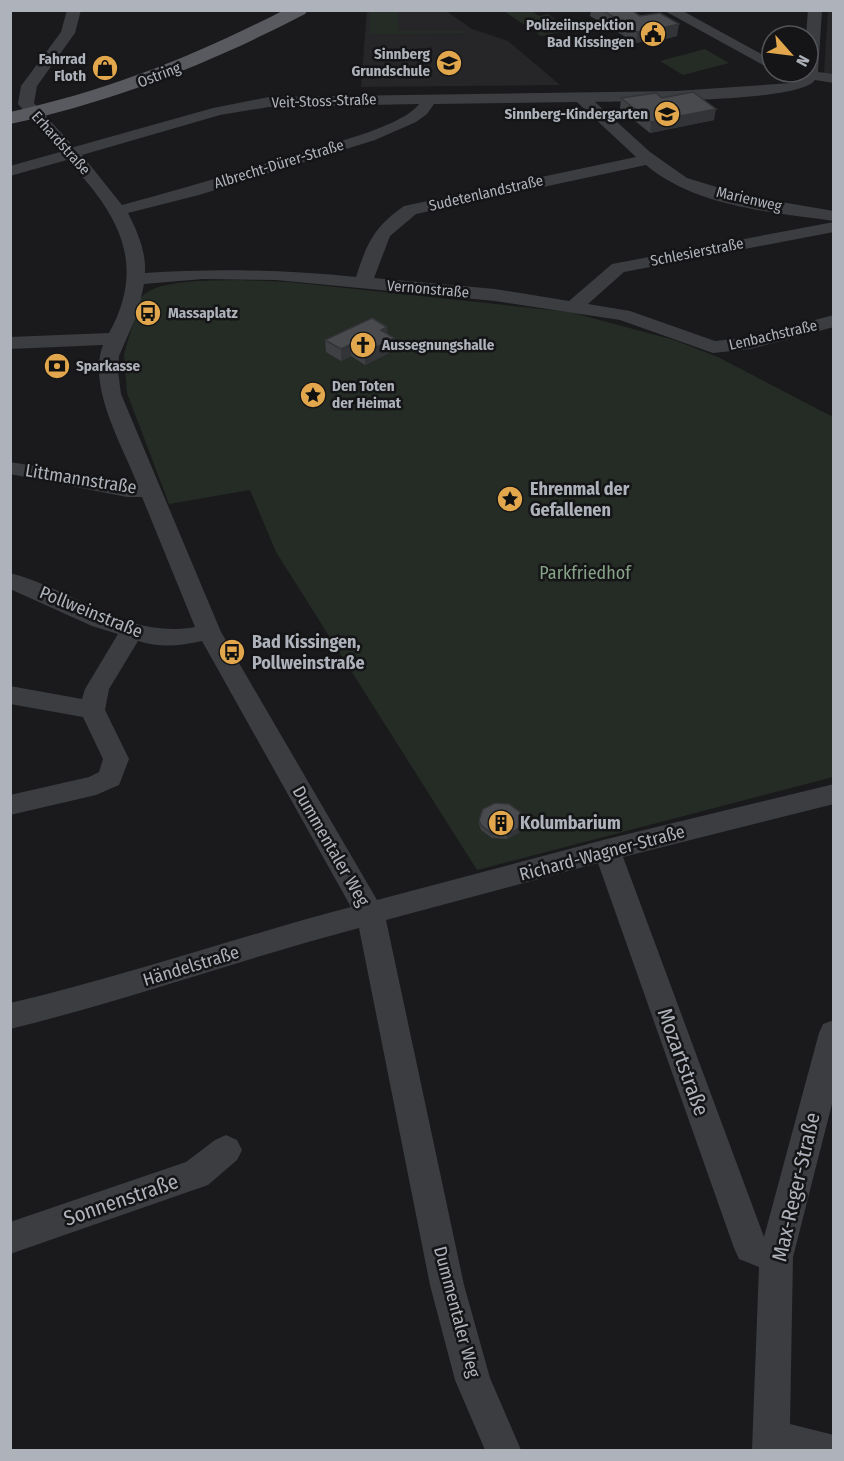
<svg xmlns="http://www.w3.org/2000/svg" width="844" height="1461" viewBox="0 0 844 1461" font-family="'Fira Sans Condensed',sans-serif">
	<rect width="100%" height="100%" fill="#1a1a1c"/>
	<g fill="#262629">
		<polygon points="367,10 446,11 472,29 508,41 560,85 361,87"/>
		<polygon points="828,11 833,11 833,74 824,73"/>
	</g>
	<g fill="#242c25">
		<polygon points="370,11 398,11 398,31 465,31 465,33 370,34"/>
		<polygon points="504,11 532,11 539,16 548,14 571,30 541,36"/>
		<polygon points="705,49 729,63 683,75 660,61"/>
		<path d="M 240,280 L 289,282 L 570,312 L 674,340 L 718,357 L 833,417 L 833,777 L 477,870 L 276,552 L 250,490 L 169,504 L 127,393 L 124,354 L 140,299 C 154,278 216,281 240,280 Z"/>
	</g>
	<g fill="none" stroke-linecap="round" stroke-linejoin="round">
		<g fill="#3b3d41" fill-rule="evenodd">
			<path d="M 67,10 L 81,10 L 75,33 L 37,86 L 34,103 L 74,147 L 213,108 L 269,97 L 676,91 L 791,83 L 801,78 L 787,75 L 785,72 L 808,72 L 808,36 L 806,36 L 808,10 L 822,10 L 818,72 L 834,74 L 834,83 L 815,80 C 800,103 628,101 595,102 L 650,152 L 687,178 L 746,196 L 834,211 L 834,221 C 771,212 696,207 646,165 L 416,214 L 390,236 L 374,278 L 495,289 L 569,301 L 612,264 L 834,222 L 834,232 L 624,272 L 588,304 L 630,311 L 715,341 L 750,337 L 834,315 L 834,327 L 751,349 L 713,353 L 620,320 L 495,301 L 276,280 L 203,279 L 144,284 L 138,312 L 119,356 L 118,371 L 121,394 L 221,632 L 377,900 L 607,839 L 834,784 L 834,804 L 623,857 L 764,1237 L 819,1033 L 823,1024 L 834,1020 L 834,1096 L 793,1257 L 790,1424 L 834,1435 L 834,1450 L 752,1450 L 759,1267 L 739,1259 L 734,1248 L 598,863 L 386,920 L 464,1285 L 490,1378 L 521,1450 L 485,1450 L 455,1380 L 430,1285 L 359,928 C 242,959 128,1000 10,1029 L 10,1003 C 126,976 237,937 351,907 L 202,641 C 180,646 160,648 138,641 L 109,689 L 105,710 L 129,759 L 119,785 L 96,795 L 10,815 L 10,795 L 89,777 L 99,772 L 103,759 L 83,717 L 10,704 L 10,686 L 82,699 L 85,689 L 118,634 L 92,626 L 10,589 L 10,573 C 73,589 128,640 195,627 L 142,497 L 127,497 L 10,474 L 10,462 L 137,483 C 122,445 87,386 103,345 L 10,349 L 10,337 L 109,333 C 148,263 117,212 67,160 L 10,176 L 10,166 L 60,152 L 18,104 L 21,86 L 61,32 ZM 577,102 L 636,157 L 404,206 C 374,227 367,243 356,277 C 285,270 216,268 145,273 C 146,251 138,233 128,213 L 199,195 L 375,140 L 416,122 L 427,114 L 434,104 ZM 419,104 C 402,127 326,145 297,154 C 239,172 181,189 122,205 L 82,155 L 220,115 L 269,107 Z"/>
			<polygon points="663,10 681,10 772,60 772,70"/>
			<polygon points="226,1135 237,1140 242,1150 237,1160 208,1185 10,1254 10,1222 186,1162 215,1140"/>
		</g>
		<path fill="#585a5f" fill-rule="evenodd" d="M 284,10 L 308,10 L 305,14 C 211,63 115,101 10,124 L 10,112 C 107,91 197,55 284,10 Z"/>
	</g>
	<g fill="#3f4043">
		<polygon points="591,10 631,10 677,36 649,43 646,41 636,43 590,16"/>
		<polygon points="621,98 662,98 714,120 650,133 620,109"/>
		<polygon points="387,334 394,338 395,350 365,365 351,356 341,361 326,352 325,340"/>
		<polygon points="523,817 519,833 507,839 492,838 481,830 479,824 479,820"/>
	</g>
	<g fill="#333437">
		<polygon points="679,24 677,36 649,43 651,31"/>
		<polygon points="647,29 646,41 636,43 637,32"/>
		<polygon points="716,109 714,120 650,133 651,122"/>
		<polygon points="387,327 388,339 381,330"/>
		<polygon points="394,338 395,350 365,365 365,353"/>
		<polygon points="351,344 351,356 341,361 341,349"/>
		<polygon points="523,817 519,833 507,839 507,835"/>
	</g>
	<g fill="#494a4e" stroke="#333437" stroke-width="1.5">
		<polygon points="602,10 631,10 640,16 660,13 679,24 651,31 647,29 637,32"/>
		<polygon points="693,92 716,109 651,122 621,98 656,93 662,98"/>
		<polygon points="372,318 387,327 381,330 394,338 365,353 351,344 341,349 325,340"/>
		<polygon points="495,803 509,804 520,812 523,817 519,828 507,835 492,834 481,825 479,820 483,809"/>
	</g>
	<defs>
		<g id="civic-disc" transform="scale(1.35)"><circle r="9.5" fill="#e2a74c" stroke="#151517"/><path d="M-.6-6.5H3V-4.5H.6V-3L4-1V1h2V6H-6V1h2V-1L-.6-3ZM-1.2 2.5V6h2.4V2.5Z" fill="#111"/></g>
		<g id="school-disc" transform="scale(1.35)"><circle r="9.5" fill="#e2a74c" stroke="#151517"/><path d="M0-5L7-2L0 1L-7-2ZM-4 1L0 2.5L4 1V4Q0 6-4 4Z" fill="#111"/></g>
		<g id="shop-disc" transform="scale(1.35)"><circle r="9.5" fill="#e2a74c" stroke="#151517"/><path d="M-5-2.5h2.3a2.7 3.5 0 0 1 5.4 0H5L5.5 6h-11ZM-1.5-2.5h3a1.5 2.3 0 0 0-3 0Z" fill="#111"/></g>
		<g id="bus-disc" transform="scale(1.35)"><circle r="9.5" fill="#e2a74c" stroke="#151517"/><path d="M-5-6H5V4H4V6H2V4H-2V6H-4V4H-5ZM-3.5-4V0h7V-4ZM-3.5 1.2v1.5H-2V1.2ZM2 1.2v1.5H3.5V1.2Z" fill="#111"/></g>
		<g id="church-disc" transform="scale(1.35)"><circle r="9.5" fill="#e2a74c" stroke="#151517"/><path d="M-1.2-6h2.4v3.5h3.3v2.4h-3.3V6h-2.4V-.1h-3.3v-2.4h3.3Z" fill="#111"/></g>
		<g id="bank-disc" transform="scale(1.35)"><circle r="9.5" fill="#e2a74c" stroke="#151517"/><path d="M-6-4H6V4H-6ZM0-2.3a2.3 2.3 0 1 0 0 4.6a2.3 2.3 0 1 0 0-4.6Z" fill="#111"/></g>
		<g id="sight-disc" transform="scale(1.35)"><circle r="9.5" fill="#e2a74c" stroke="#151517"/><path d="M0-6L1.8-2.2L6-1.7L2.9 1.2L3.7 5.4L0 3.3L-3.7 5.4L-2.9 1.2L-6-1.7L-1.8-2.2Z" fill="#111"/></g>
		<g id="building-disc" transform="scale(1.35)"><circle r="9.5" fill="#e2a74c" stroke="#151517"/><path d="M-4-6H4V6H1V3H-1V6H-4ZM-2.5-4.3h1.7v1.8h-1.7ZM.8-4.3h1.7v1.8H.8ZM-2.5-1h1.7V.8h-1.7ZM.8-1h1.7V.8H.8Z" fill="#111"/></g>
	</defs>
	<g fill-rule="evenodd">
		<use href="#civic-disc" x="653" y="34"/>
		<use href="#school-disc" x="449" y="63"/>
		<use href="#shop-disc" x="105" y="68"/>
		<use href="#school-disc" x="667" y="114"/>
		<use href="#bus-disc" x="148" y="313"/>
		<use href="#church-disc" x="363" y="345"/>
		<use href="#bank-disc" x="57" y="366"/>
		<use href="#sight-disc" x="313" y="395"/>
		<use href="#sight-disc" x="510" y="499"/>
		<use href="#bus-disc" x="232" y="652"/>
		<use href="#building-disc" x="501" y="823"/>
	</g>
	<g text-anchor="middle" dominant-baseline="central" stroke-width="5" stroke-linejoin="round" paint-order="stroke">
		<g font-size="15" font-weight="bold" fill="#aeb2ba" stroke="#151517" text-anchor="end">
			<text x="634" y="25">Polizeiinspektion<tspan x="634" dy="17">Bad Kissingen</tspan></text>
			<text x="430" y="54">Sinnberg<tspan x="430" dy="17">Grundschule</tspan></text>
			<text x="86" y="59">Fahrrad<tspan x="86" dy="17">Floth</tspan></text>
			<text x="648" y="114">Sinnberg-Kindergarten</text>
			<text x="168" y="313" text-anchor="start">Massaplatz</text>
			<text x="382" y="345" text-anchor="start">Aussegnungshalle</text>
			<text x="76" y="366" text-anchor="start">Sparkasse</text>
			<text x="332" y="386" text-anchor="start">Den Toten<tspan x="332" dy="17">der Heimat</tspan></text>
		</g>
		<g font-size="15" fill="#aeb2ba" stroke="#151517">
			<text transform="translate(159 75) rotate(-21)">Ostring</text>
			<text transform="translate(324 101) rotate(-2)">Veit-Stoss-Straße</text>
			<text transform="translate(61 143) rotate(48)">Erhardstraße</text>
			<text transform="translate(279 164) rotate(-17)">Albrecht-Dürer-Straße</text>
			<text transform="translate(486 193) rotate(-13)">Sudetenlandstraße</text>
			<text transform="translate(749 199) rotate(13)">Marienweg</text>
			<text transform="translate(697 252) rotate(-11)">Schlesierstraße</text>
			<text transform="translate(428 289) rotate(5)">Vernonstraße</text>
			<text transform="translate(773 335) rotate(-13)">Lenbachstraße</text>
		</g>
		<g font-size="18" fill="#aeb2ba" stroke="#151517">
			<text transform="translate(81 479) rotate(9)">Littmannstraße</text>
			<text transform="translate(91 612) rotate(22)">Pollweinstraße</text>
			<text transform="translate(331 846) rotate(60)">Dummentaler Weg</text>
			<text transform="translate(602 853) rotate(-15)">Richard-Wagner-Straße</text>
			<text transform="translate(191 966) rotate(-17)">Händelstraße</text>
			<text transform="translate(457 1312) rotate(75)">Dummentaler Weg</text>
		</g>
		<g font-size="18" font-weight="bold" fill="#aeb2ba" stroke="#151517" text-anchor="start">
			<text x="530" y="489">Ehrenmal der<tspan x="530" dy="21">Gefallenen</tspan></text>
			<text x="252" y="642">Bad Kissingen,<tspan x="252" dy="21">Pollweinstraße</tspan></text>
			<text x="520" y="823">Kolumbarium</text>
		</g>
		<g font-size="18" fill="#87a387" stroke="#151517">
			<text x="585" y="573">Parkfriedhof</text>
		</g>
		<g font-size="21" fill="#aeb2ba" stroke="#151517">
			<text transform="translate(683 1062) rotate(70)">Mozartstraße</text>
			<text transform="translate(796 1187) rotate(-77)">Max-Reger-Straße</text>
			<text transform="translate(121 1200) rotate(-19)">Sonnenstraße</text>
		</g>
	</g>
	<rect width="844" height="1461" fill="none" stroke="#aeb2ba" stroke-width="24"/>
	<g transform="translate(790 54) rotate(118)"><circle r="28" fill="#151517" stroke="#525458" stroke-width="1.5"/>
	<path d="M0-4.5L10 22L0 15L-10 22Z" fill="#e2a74c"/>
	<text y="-9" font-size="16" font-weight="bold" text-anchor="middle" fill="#aeb2ba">N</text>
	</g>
</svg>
